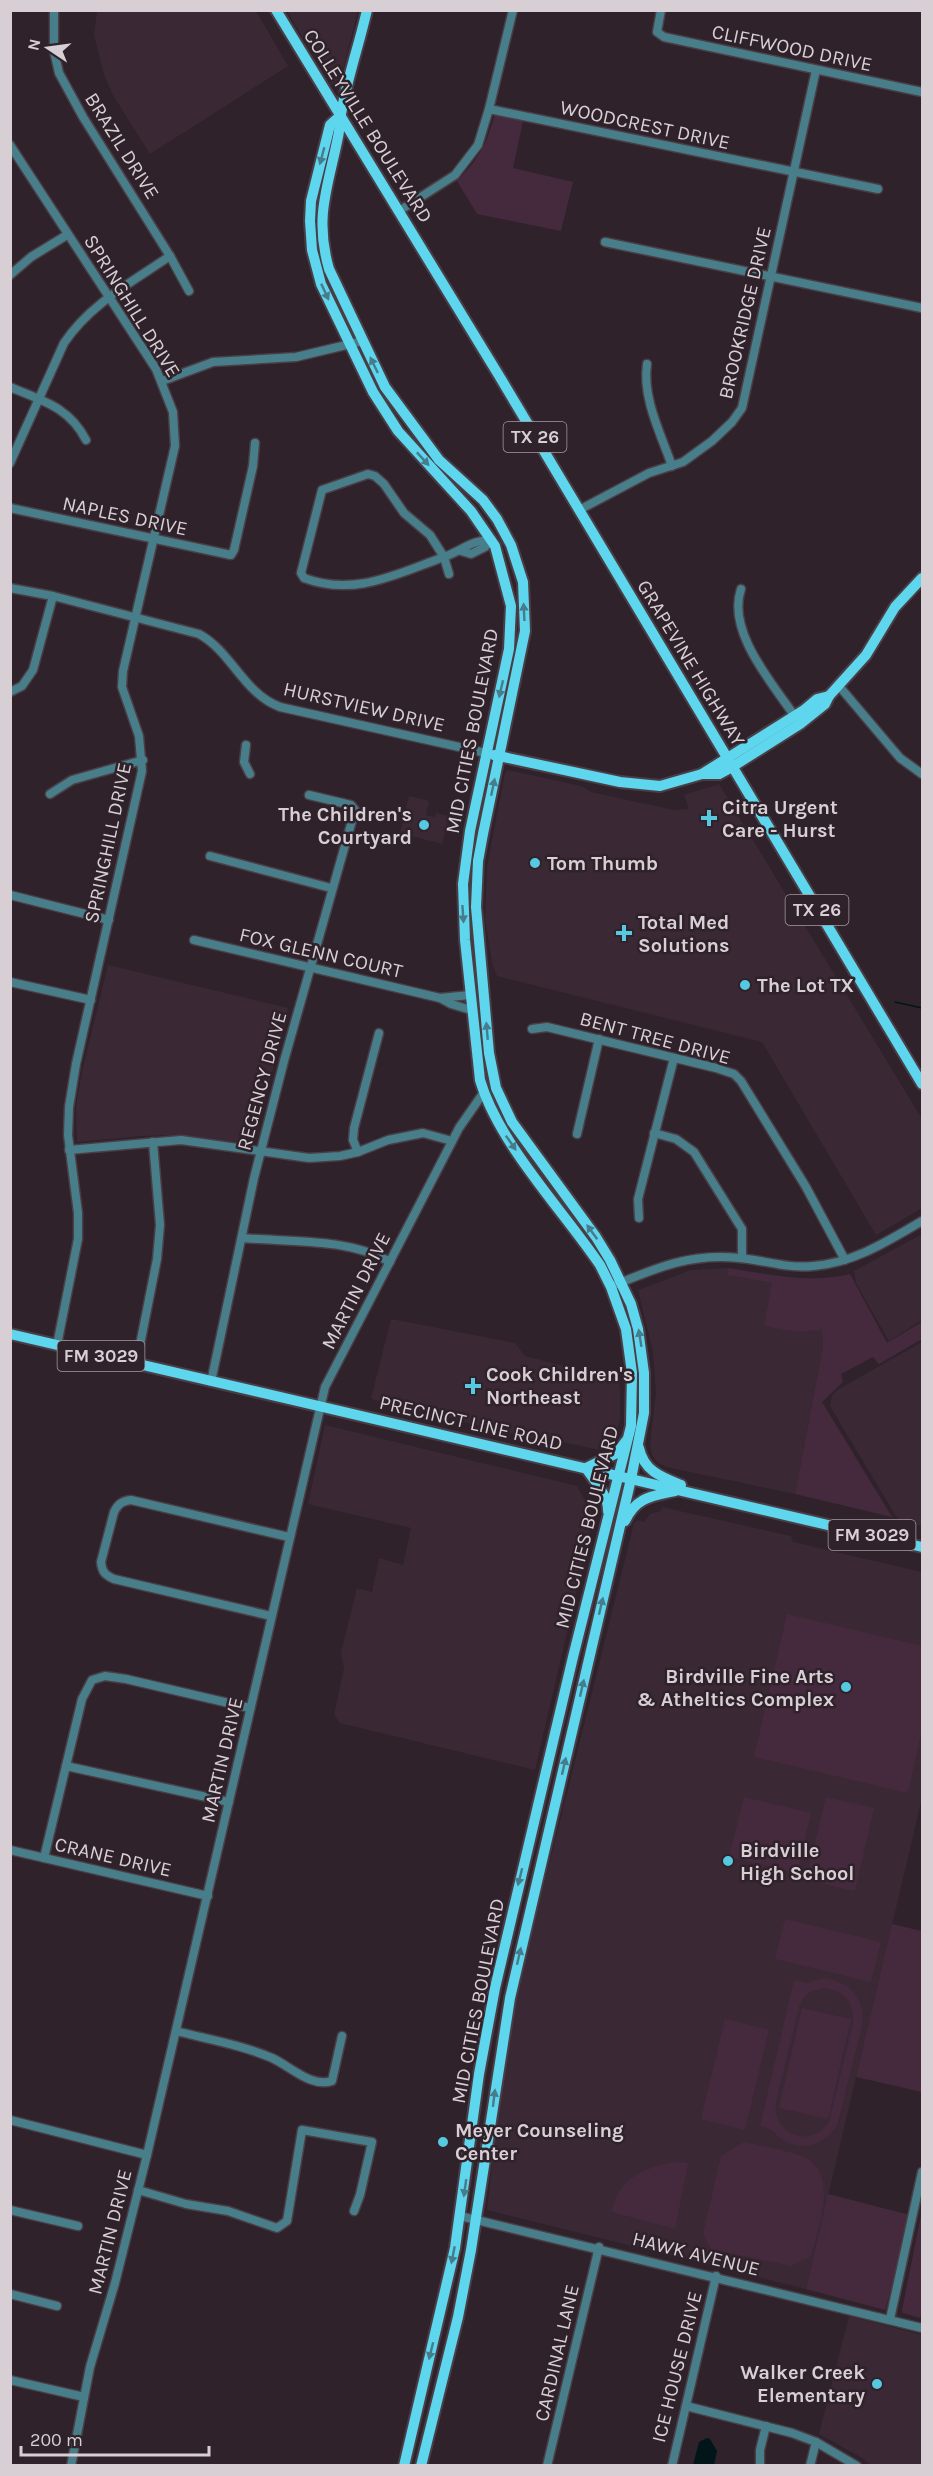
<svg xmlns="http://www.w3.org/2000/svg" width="933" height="2476" viewBox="0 0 933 2476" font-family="Karla,sans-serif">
	<rect width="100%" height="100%" fill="#2f222b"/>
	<g fill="#3b2835">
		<polygon points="97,11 256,11 288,66 150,154 113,95 104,75 94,35"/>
		<polygon points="287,11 358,11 339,86 331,85"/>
		<polygon points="508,770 581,786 591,792 674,810 689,809 684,795 719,784 922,1119 922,1208 876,1235 762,1042 497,976 492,963 485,920 487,866 505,773"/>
		<polygon points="409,796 429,801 426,815 435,817 436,813 449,816 442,844 400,833"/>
		<polygon points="108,965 288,1008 254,1144 173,1135 141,1136 77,1142 76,1105 82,1072"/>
		<polygon points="922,1234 922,1320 889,1341 856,1283 854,1271"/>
		<polygon points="728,1268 728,1275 772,1283 797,1332 822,1329 823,1346 795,1494 667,1467 658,1463 652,1455 650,1444 656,1393 653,1352 638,1290 691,1270"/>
		<polygon points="391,1319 515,1343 525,1356 576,1369 576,1372 615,1378 620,1386 620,1420 614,1441 607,1447 600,1447 600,1450 553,1440 551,1443 371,1399"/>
		<polygon points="922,1342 922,1526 903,1522 896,1516 830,1406 832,1395 839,1389"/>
		<polygon points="325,1425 577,1486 594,1516 535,1770 340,1723 334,1715 344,1668 341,1652 357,1588 372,1592 379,1558 403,1565 411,1528 308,1504"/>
		<polygon points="662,1507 791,1536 793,1542 922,1572 922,1798 806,2289 487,2210 498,2109 515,1999 571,1777 634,1523 638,1520 644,1522 650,1514 661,1511"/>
		<polygon points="849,2316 922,2335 922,2465 870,2465 864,2459 819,2434"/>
	</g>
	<g fill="#452a3d" fill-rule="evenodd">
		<path d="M 495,114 L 523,121 L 513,168 L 573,182 L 561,231 L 477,214 L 457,181 C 480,157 486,146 495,114 Z"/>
		<path d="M 728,1268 C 768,1274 810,1284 850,1274 L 887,1343 L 922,1322 L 922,1339 L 879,1364 L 873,1357 L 841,1374 L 843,1382 L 822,1402 L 892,1517 L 795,1494 L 823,1346 L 822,1330 L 797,1332 L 764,1326 L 772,1283 L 727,1275 Z"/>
		<polygon points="787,1614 922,1646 922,1729 908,1793 754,1757"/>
		<polygon points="744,1797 811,1813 797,1873 729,1857"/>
		<polygon points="826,1797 874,1808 855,1891 806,1880"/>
		<polygon points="785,1919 881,1942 871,1982 775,1959"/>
		<polygon points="892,1924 922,1931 922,2092 856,2077"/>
		<path d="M 824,1978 C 850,1982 866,1999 862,2026 L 837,2126 C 824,2143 805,2152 785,2141 C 773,2134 776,2130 760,2126 L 794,1980 L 808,1983 ZM 824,1988 C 844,1990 855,2003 853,2024 L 829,2122 C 810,2150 771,2134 776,2101 L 800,2003 L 809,1992 Z"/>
		<polygon points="802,2008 851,2019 828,2119 779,2108"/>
		<polygon points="725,2019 769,2030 745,2130 701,2119"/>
		<path d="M 744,2142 C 762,2146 781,2149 799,2155 C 842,2170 818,2226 811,2256 L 791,2266 L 711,2249 L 703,2234 L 721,2156 Z"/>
		<path d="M 675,2162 L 688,2163 L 675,2229 L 612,2212 C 616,2180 646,2166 675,2162 Z"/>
		<path d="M 828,2194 L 910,2215 C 903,2248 894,2279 885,2310 L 806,2289 Z"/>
		<polygon points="922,2210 922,2308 920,2318 903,2313 902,2310"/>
	</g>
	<polygon fill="#02161a" points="707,2438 710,2439 717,2451 714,2465 693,2465 699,2442"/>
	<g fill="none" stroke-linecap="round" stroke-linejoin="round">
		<polyline stroke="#02161a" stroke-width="1.5" points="895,1002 922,1008"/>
		<g stroke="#4a3e46" stroke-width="11">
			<g id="minor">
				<polyline points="54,10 54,51 59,73 83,117 170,256 189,291"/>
				<polyline points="661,10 657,32 664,37 922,92"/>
				<polyline points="489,109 878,189"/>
				<polyline points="10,145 156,369 173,412 175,446 123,671 122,687 139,736 142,771 76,1064 69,1107 68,1135 78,1213 78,1239 57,1345"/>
				<polyline points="399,211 455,175 478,145 489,109 513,10"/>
				<polyline points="605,242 922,308"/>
				<polyline points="10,275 31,257 67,235"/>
				<path d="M 647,364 C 642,398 661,434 672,466"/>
				<polyline points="162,381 213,362 296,357 363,341"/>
				<path d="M 10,387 C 43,401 69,407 86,440"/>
				<path d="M 10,463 L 64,343 C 90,304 132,282 170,256"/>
				<path d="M 368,474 L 375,476 L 384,484 L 404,513 L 430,535 L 444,557 C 396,574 355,597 304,578 L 301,573 L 322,490 Z"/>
				<polyline points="10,508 231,555 234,550 253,466 255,443"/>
				<polyline points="579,510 649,473 683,462 712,441 732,422 742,408 816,70"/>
				<polyline points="461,551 471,554 485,547 492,540"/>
				<path d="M 449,574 L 444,557 C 461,551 473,539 492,540"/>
				<path d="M 10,588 L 53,596 L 199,634 C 232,652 243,693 280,707 L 486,753"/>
				<path d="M 741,589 C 726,633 775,686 798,721"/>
				<polyline points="839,686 900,758 922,774"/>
				<polyline points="10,692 22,686 33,670 53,596"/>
				<polyline points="246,745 244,762 250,774"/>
				<polyline points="50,794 72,780 143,760"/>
				<polyline points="210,856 331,888"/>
				<polyline points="10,895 109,920"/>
				<polyline points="194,940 440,998 451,1004 471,1010"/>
				<polyline points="10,982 91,1000"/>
				<polyline points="440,998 470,995"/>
				<polyline points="532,1029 547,1027 716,1068 734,1074 741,1081 806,1187 845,1260"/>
				<polyline points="654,1133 676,1139 694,1152 742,1229 742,1258"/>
				<polyline points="577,1134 599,1039"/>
				<polyline points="69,1150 181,1140 309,1158 340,1156 358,1152 388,1140 423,1133 452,1141"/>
				<polyline points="358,1152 353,1140 354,1128 379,1033"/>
				<polyline points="639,1218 638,1199 674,1058"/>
				<path d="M 242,1238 C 289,1242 349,1238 390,1262"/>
				<path d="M 615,1285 C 658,1267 692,1253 739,1258 C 764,1260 788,1269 813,1266 C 854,1263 888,1241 922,1221"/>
				<polyline points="136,1365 157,1259 160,1225 153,1142"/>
				<polyline points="211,1382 254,1178 284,1061 355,810 351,805 309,795"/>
				<path d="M 271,1616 L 114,1579 C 105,1575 102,1572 101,1562 L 114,1512 C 118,1504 122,1501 131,1500 L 289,1537"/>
				<polyline points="66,1766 229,1802"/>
				<polyline points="10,1850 208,1896"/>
				<polyline points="44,1858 82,1699 92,1680 105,1676 126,1679 250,1708"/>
				<path d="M 176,2031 C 207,2039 242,2045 272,2058 C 290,2066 311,2088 332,2081 L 342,2036"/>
				<polyline points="10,2120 147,2155"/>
				<polyline points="138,2190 186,2204 228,2211 277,2228 287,2221 302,2130 372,2142 360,2195 354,2211"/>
				<polyline points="10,2210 78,2226"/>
				<polyline points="460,2216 922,2328"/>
				<polyline points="10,2294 57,2306"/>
				<polyline points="890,2319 922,2172"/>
				<polyline points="10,2380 84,2397"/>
				<polyline points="686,2406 792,2433 816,2442 857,2466"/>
				<polyline points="71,2466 90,2367 115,2283 147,2155 325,1387 459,1128 484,1092"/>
				<polyline points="547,2466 599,2247"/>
				<polyline points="672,2466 716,2276"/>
				<polyline points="760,2466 760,2450 766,2426"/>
				<polyline points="810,2466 816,2442"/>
			</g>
		</g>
		<g stroke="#4a3e46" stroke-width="14">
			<g id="major">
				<polyline points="276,10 498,374 922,1084"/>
				<path d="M 367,10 C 359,45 347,79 341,114 C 339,122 340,129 338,137 C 328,187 314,217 329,269 L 385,387 L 439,460 L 483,500 L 497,519 L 511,545 L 523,582 L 525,631 L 483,834 L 478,861 L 476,907 L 489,1053 L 496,1088 L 512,1122 L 596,1237 L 610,1260 L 631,1304 L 638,1329 L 644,1373 L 644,1413 L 631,1479 L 510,1998 L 471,2250 L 458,2317 L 421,2466"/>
				<path d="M 340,116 L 330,125 L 311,201 L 310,221 L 312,250 L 321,284 L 373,392 L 398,431 L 471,511 L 495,546 L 511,606 L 509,649 L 470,831 L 463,884 L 465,940 L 480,1080 C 499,1144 562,1209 600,1265 L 611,1287 L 626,1329 L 632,1373 L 631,1426 L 573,1657 L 495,1988 L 479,2074 L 455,2248 L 404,2466"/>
				<polyline points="494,755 620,782 660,786 702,774 804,710 817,699 829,696"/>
				<polyline points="702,774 719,774 732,767 800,724 825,704 829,696 866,655 895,607 922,578"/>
				<polyline points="10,1334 922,1547"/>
				<path d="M 639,1448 C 644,1471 661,1477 681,1485"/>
				<path d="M 608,1511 C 609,1497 594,1480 586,1468 L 617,1453 L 626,1441"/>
				<path d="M 625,1521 C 636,1497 652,1496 675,1491"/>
			</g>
		</g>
		<use href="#minor" stroke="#487e89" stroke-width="8"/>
		<use href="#major" stroke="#5dd6ee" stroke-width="10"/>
	</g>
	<defs><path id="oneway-solid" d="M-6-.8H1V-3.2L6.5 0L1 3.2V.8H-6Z" transform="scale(1.5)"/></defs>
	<g fill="#467c8c">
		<use href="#oneway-solid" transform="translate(322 156) rotate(105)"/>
		<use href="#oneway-solid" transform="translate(325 292) rotate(65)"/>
		<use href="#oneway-solid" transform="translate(374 365) rotate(-116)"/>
		<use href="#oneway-solid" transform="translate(423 459) rotate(47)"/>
		<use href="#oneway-solid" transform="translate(524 612) rotate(-93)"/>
		<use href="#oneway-solid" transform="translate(501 689) rotate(103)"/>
		<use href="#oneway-solid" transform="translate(493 787) rotate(-78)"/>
		<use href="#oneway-solid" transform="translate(463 914) rotate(86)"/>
		<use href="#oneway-solid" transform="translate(487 1031) rotate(-95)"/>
		<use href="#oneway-solid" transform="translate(511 1143) rotate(55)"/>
		<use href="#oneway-solid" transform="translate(592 1232) rotate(-126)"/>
		<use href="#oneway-solid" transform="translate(640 1338) rotate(-99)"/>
		<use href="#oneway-solid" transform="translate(601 1606) rotate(-77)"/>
		<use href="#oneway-solid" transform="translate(582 1688) rotate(-77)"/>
		<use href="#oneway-solid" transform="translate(564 1766) rotate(-77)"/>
		<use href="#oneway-solid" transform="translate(520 1877) rotate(104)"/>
		<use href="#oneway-solid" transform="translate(519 1956) rotate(-77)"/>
		<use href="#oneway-solid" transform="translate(494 2098) rotate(-83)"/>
		<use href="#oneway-solid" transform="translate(465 2188) rotate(98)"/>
		<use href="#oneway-solid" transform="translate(453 2255) rotate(101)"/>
		<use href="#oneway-solid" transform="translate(431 2351) rotate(104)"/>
	</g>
	<g fill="#56c9e0" stroke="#2f222b" stroke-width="2">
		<path d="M706 809h6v6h6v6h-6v6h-6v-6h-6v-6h6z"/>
		<circle cx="424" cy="825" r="6"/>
		<circle cx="535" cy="863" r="6"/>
		<path d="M621 924h6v6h6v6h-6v6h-6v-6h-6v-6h6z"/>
		<circle cx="745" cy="985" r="6"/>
		<path d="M470 1377h6v6h6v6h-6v6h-6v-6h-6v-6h6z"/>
		<circle cx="846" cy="1687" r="6"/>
		<circle cx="728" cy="1861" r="6"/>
		<circle cx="443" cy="2142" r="6"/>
		<circle cx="877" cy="2384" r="6"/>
	</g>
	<g text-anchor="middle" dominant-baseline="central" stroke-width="5" stroke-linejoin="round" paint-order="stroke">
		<g fill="#2f222b" stroke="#a59ba1" stroke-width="1.5">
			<rect x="503.5" y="422" width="63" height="30" rx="4.5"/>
			<rect x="785.5" y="895" width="63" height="30" rx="4.5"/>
			<rect x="57.5" y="1341" width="87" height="30" rx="4.5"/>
			<rect x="828.5" y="1520" width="87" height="30" rx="4.5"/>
		</g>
		<g font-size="18" font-weight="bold" fill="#d8cfd4">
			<text x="535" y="437">TX 26</text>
			<text x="817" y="910">TX 26</text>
			<text x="101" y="1356">FM 3029</text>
			<text x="872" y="1535">FM 3029</text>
		</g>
		<g font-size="20" fill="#d8cfd4" stroke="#2f222b">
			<text transform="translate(792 48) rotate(12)">CLIFFWOOD DRIVE</text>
			<text transform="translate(645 125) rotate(12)">WOODCREST DRIVE</text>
			<text transform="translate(368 126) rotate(58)">COLLEYVILLE BOULEVARD</text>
			<text transform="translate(122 146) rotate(58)">BRAZIL DRIVE</text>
			<text transform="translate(132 306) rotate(58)">SPRINGHILL DRIVE</text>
			<text transform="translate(745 313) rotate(-77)">BROOKRIDGE DRIVE</text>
			<text transform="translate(125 516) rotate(12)">NAPLES DRIVE</text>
			<text transform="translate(691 663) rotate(59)">GRAPEVINE HIGHWAY</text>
			<text transform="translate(364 707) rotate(13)">HURSTVIEW DRIVE</text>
			<text transform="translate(472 731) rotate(-79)">MID CITIES BOULEVARD</text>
			<text transform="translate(108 843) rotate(-78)">SPRINGHILL DRIVE</text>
			<text transform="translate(321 953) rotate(13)">FOX GLENN COURT</text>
			<text transform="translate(655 1038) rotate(15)">BENT TREE DRIVE</text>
			<text transform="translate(262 1081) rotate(-75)">REGENCY DRIVE</text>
			<text transform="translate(356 1291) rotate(-63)">MARTIN DRIVE</text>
			<text transform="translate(471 1423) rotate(13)">PRECINCT LINE ROAD</text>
			<text transform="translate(587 1527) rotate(-76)">MID CITIES BOULEVARD</text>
			<text transform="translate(222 1760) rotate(-77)">MARTIN DRIVE</text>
			<text transform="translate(113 1857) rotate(13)">CRANE DRIVE</text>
			<text transform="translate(478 2001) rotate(-79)">MID CITIES BOULEVARD</text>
			<text transform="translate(110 2232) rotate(-76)">MARTIN DRIVE</text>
			<text transform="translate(696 2254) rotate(14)">HAWK AVENUE</text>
			<text transform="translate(557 2353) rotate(-77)">CARDINAL LANE</text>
			<text transform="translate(677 2367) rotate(-76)">ICE HOUSE DRIVE</text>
		</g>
		<g font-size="20" font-weight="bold" fill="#d8cfd4" stroke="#2f222b" text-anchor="start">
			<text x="722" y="807">Citra Urgent<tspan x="722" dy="23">Care - Hurst</tspan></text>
			<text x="412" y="814" text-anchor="end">The Children's<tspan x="412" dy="23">Courtyard</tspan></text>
			<text x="547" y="863">Tom Thumb</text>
			<text x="638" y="922">Total Med<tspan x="638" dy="23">Solutions</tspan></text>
			<text x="757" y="985">The Lot TX</text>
			<text x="486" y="1374">Cook Children's<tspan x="486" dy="23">Northeast</tspan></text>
			<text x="834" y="1676" text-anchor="end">Birdville Fine Arts<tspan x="834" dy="23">&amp; Atheltics Complex</tspan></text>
			<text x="740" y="1850">Birdville<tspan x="740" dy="23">High School</tspan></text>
			<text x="455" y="2130">Meyer Counseling<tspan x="455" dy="23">Center</tspan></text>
			<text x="865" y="2372" text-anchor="end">Walker Creek<tspan x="865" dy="23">Elementary</tspan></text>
		</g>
	</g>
	<rect width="933" height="2476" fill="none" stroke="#d8cfd4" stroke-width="24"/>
	<g transform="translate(48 48) rotate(283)" stroke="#2f222b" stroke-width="4.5" paint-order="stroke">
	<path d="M0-4.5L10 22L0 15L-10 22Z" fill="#d8cfd4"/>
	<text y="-9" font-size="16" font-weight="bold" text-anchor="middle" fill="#d8cfd4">N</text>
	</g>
	<path d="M21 2446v9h188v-9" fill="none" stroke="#d8cfd4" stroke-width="3"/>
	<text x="30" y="2446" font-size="18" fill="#d8cfd4" stroke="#2f222b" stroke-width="4.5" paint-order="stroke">200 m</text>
</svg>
